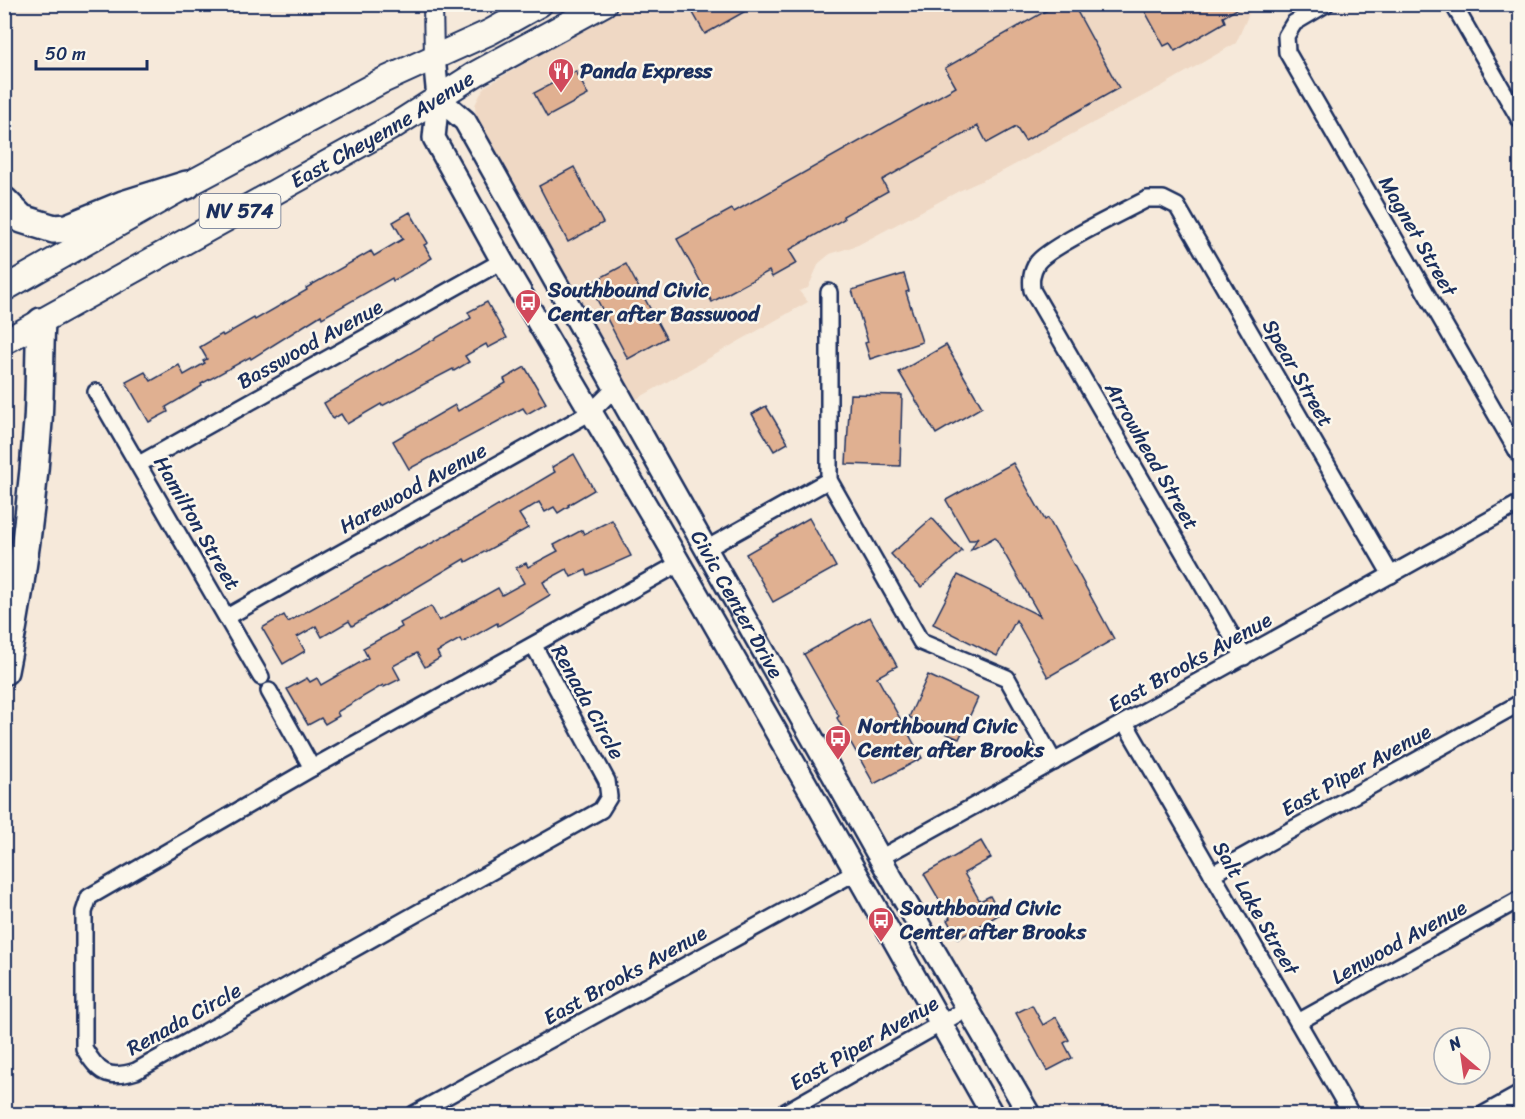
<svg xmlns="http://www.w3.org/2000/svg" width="1525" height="1119" viewBox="0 0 1525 1119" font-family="Sriracha,sans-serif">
	<rect width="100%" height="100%" fill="#f6e9da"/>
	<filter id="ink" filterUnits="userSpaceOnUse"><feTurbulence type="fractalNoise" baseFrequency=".0167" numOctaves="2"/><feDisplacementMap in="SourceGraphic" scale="12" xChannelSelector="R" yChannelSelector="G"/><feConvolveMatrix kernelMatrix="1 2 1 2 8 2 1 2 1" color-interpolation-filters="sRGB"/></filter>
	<g filter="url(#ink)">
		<polygon fill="#efd8c4" points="1248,4 1251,9 1236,43 1162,86 1003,171 959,191 858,245 830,254 819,263 808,288 799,291 808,302 635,400 476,121 475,105 484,87 627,5"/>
		<g fill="#e0b091" stroke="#1b2f5e" stroke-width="1.5">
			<polygon points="688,4 758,4 705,34"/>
			<polygon points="1058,4 1073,4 1119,88 1025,141 1016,127 987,143 978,126 882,180 888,191 843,216 844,219 789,250 797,263 772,277 769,271 712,302 677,239 732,209 734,212 956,87 945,68"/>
			<polygon points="1141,4 1246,4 1223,17 1225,22 1175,51 1170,43 1164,46"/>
			<polygon points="576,71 588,95 547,117 534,93"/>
			<polygon points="574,167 603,223 568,242 539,186"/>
			<polygon points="410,212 428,243 424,245 432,258 393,281 392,278 322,318 321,315 251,359 250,357 201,384 202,386 166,407 168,412 149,422 126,382 145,372 151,381 179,365 184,375 205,363 203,361 207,359 200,347 222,334 223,336 254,318 255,320 307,290 306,288 371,251 374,256 403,239 393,222"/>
			<polygon points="626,264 666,338 628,359 589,284"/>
			<polygon points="904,274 909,291 906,292 922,342 870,359 865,343 868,342 852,290"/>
			<polygon points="487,302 507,338 488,348 486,344 465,356 469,362 454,371 453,369 382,406 381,404 347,424 341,414 333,419 324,403 471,318 468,312"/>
			<polygon points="946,345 982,407 936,434 899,372"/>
			<polygon points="525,367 546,403 527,414 523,408 409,469 393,441 455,405 458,411 506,383 504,379"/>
			<polygon points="850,394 902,395 900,466 846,464"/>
			<polygon points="766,406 788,443 774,451 752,414"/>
			<polygon points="574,454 594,490 568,505 569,506 558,513 554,507 545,512 539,502 519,514 528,528 466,562 464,559 352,626 349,621 322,637 316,626 297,637 305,651 283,664 262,628 284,615 288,622 420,548 421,549 476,519 555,472 552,467"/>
			<polygon points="1013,463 1045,520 1048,518 1114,639 1048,677 1016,620 997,656 933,624 958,575 1040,616 995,537 971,550 978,537 974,540 969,540 946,500"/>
			<polygon points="809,518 836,567 773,602 746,554"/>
			<polygon points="932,518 962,551 921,587 891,554"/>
			<polygon points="612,520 631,556 588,575 586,570 571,577 567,569 543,582 550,595 498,626 497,623 462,643 460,639 437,652 440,658 425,667 417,653 393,666 400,679 384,687 383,685 337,712 339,716 325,724 321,718 308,725 287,689 307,678 310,682 317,678 321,685 368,658 363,648 402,627 400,623 431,606 439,621 498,588 502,595 524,583 516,568 526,563 528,567 558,551 554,545 582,530 584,534"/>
			<polygon points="870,617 897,666 877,677 922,758 874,784 837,718 839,716 804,654"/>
			<polygon points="928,675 978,698 959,739 909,717"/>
			<polygon points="981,841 991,858 964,873 980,901 990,896 1000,914 958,939 947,920 950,918 924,874"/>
			<polygon points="1032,1005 1043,1025 1056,1017 1069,1040 1064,1043 1072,1058 1047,1071 1016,1013"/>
		</g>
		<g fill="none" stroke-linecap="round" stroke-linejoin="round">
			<g stroke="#1b2f5e" stroke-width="20">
				<g id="minor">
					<polyline points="1326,4 1294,23 1286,36 1287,52 1520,456"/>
					<polyline points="1453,4 1520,120"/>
					<polyline points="829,292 829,480 921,642 1007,678 1054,762"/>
					<polyline points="96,392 261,677"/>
					<polyline points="139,464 502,261"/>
					<polyline points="706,549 829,480"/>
					<polyline points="227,617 591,412 615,388"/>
					<path d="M 534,646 L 607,781 L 609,797 L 601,810 L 136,1071 C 108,1080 98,1073 84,1048 L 84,912 L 89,897 L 312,768 L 680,563"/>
					<path d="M 1244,657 L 1032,290 C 1031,280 1031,273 1037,263 C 1048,247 1125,211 1147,199 L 1163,199 L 1177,206 L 1391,575"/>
					<polyline points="269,691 312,768"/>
					<polyline points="1125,723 1351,1114"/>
					<polyline points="880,858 1520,503"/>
					<polyline points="1212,874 1520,703"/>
					<polyline points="1298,1022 1520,899"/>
					<polyline points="414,1114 856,872"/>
					<polyline points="782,1114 968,1008"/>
					<polyline points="1484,1114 1520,1094"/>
				</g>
			</g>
			<g stroke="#1b2f5e" stroke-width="22">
				<polyline id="tertiary" points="433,4 434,57"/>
			</g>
			<g stroke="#1b2f5e" stroke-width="26">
				<g id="secondary">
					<polyline points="434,57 438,98 434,138 502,261 657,524 810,791 992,1114"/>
					<path id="s1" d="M 438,98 L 465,121 L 880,858 L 1029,1114"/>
				</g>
			</g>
			<g stroke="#1b2f5e" stroke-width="28">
				<g id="primary">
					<polyline points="4,289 187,185 382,81 490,32 540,4"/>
					<path id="s2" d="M 4,342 L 394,126 L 477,73 L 604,4"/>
				</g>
			</g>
			<g stroke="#1b2f5e" stroke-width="32">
				<g id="motorway">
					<polyline points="4,201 22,219 54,229 67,228 123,205 187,185"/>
					<path d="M 4,671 C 21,589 32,506 38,422 C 40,389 39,355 41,322"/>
				</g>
			</g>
			<use href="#minor" stroke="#fbf7ec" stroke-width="15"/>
			<use href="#tertiary" stroke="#fbf7ec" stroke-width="18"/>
			<use href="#secondary" stroke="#fbf7ec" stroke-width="21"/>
			<use href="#primary" stroke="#fbf7ec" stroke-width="24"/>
			<use href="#motorway" stroke="#fbf7ec" stroke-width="27"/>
		</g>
	</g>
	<defs>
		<g id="restaurant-pin" transform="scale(1.35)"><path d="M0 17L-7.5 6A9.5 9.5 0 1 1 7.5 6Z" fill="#d1495b" stroke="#fbf7ec"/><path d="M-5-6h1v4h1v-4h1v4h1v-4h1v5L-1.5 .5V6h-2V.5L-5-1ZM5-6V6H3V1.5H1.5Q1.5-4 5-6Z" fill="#fff"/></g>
		<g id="bus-pin" transform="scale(1.35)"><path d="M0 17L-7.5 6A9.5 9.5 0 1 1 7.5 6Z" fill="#d1495b" stroke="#fbf7ec"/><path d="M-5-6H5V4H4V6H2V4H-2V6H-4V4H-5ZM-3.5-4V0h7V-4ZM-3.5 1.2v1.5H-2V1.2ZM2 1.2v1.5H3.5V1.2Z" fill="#fff"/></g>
	</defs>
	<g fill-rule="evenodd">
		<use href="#restaurant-pin" x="561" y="71"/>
		<use href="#bus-pin" x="528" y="302"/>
		<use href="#bus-pin" x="838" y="738"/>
		<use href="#bus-pin" x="881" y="920"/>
	</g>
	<g text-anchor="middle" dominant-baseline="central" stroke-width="5" stroke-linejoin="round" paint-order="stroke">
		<rect fill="#fbf7ec" stroke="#5e6b89" stroke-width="1.5" x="199.5" y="194" width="81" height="34" rx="4.5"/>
		<g font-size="20" font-weight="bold" fill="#1b2f5e">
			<text x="240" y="211">NV 574</text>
		</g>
		<g font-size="21" font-weight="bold" fill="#1b2f5e" stroke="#fbf7ec" text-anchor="start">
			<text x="580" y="71">Panda Express</text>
			<text x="548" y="290">Southbound Civic<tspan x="548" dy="24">Center after Basswood</tspan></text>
			<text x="858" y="726">Northbound Civic<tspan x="858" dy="24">Center after Brooks</tspan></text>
			<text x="900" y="908">Southbound Civic<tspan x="900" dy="24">Center after Brooks</tspan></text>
		</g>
		<g font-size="21" fill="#1b2f5e" stroke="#fbf7ec">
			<text stroke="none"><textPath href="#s2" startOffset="434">East Cheyenne Avenue</textPath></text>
			<text transform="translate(1418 236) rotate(60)">Magnet Street</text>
			<text transform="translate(310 344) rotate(-29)">Basswood Avenue</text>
			<text transform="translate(1298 373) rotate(60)">Spear Street</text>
			<text transform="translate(1152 456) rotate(60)">Arrowhead Street</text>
			<text transform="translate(413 488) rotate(-29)">Harewood Avenue</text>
			<text transform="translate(197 523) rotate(60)">Hamilton Street</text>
			<text stroke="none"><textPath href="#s1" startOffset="590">Civic Center Drive</textPath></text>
			<text transform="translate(1190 662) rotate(-29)">East Brooks Avenue</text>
			<text transform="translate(588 702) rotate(61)">Renada Circle</text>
			<text transform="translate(1356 770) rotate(-29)">East Piper Avenue</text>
			<text transform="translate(1256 908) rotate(60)">Salt Lake Street</text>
			<text transform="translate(1399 942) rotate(-29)">Lenwood Avenue</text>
			<text transform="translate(625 975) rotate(-29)">East Brooks Avenue</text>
			<text transform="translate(184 1019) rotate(-29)">Renada Circle</text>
			<text transform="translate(864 1043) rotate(-30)">East Piper Avenue</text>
		</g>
	</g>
	<rect width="1525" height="1119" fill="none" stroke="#fbf7ec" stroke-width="24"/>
	<rect x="12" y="12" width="1501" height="1095" fill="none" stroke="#1b2f5e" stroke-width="2" filter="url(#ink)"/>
	<g transform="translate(1462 1056) rotate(331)"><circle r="28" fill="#fbf7ec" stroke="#a1a7b3" stroke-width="1.5"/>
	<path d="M0-4.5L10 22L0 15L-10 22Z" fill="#d1495b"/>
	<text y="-9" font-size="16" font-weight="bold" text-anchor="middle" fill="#1b2f5e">N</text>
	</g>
	<path d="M36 60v9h111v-9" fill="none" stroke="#1b2f5e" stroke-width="3"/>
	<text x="45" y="60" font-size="18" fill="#1b2f5e" stroke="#fbf7ec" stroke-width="4.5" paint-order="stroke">50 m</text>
</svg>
